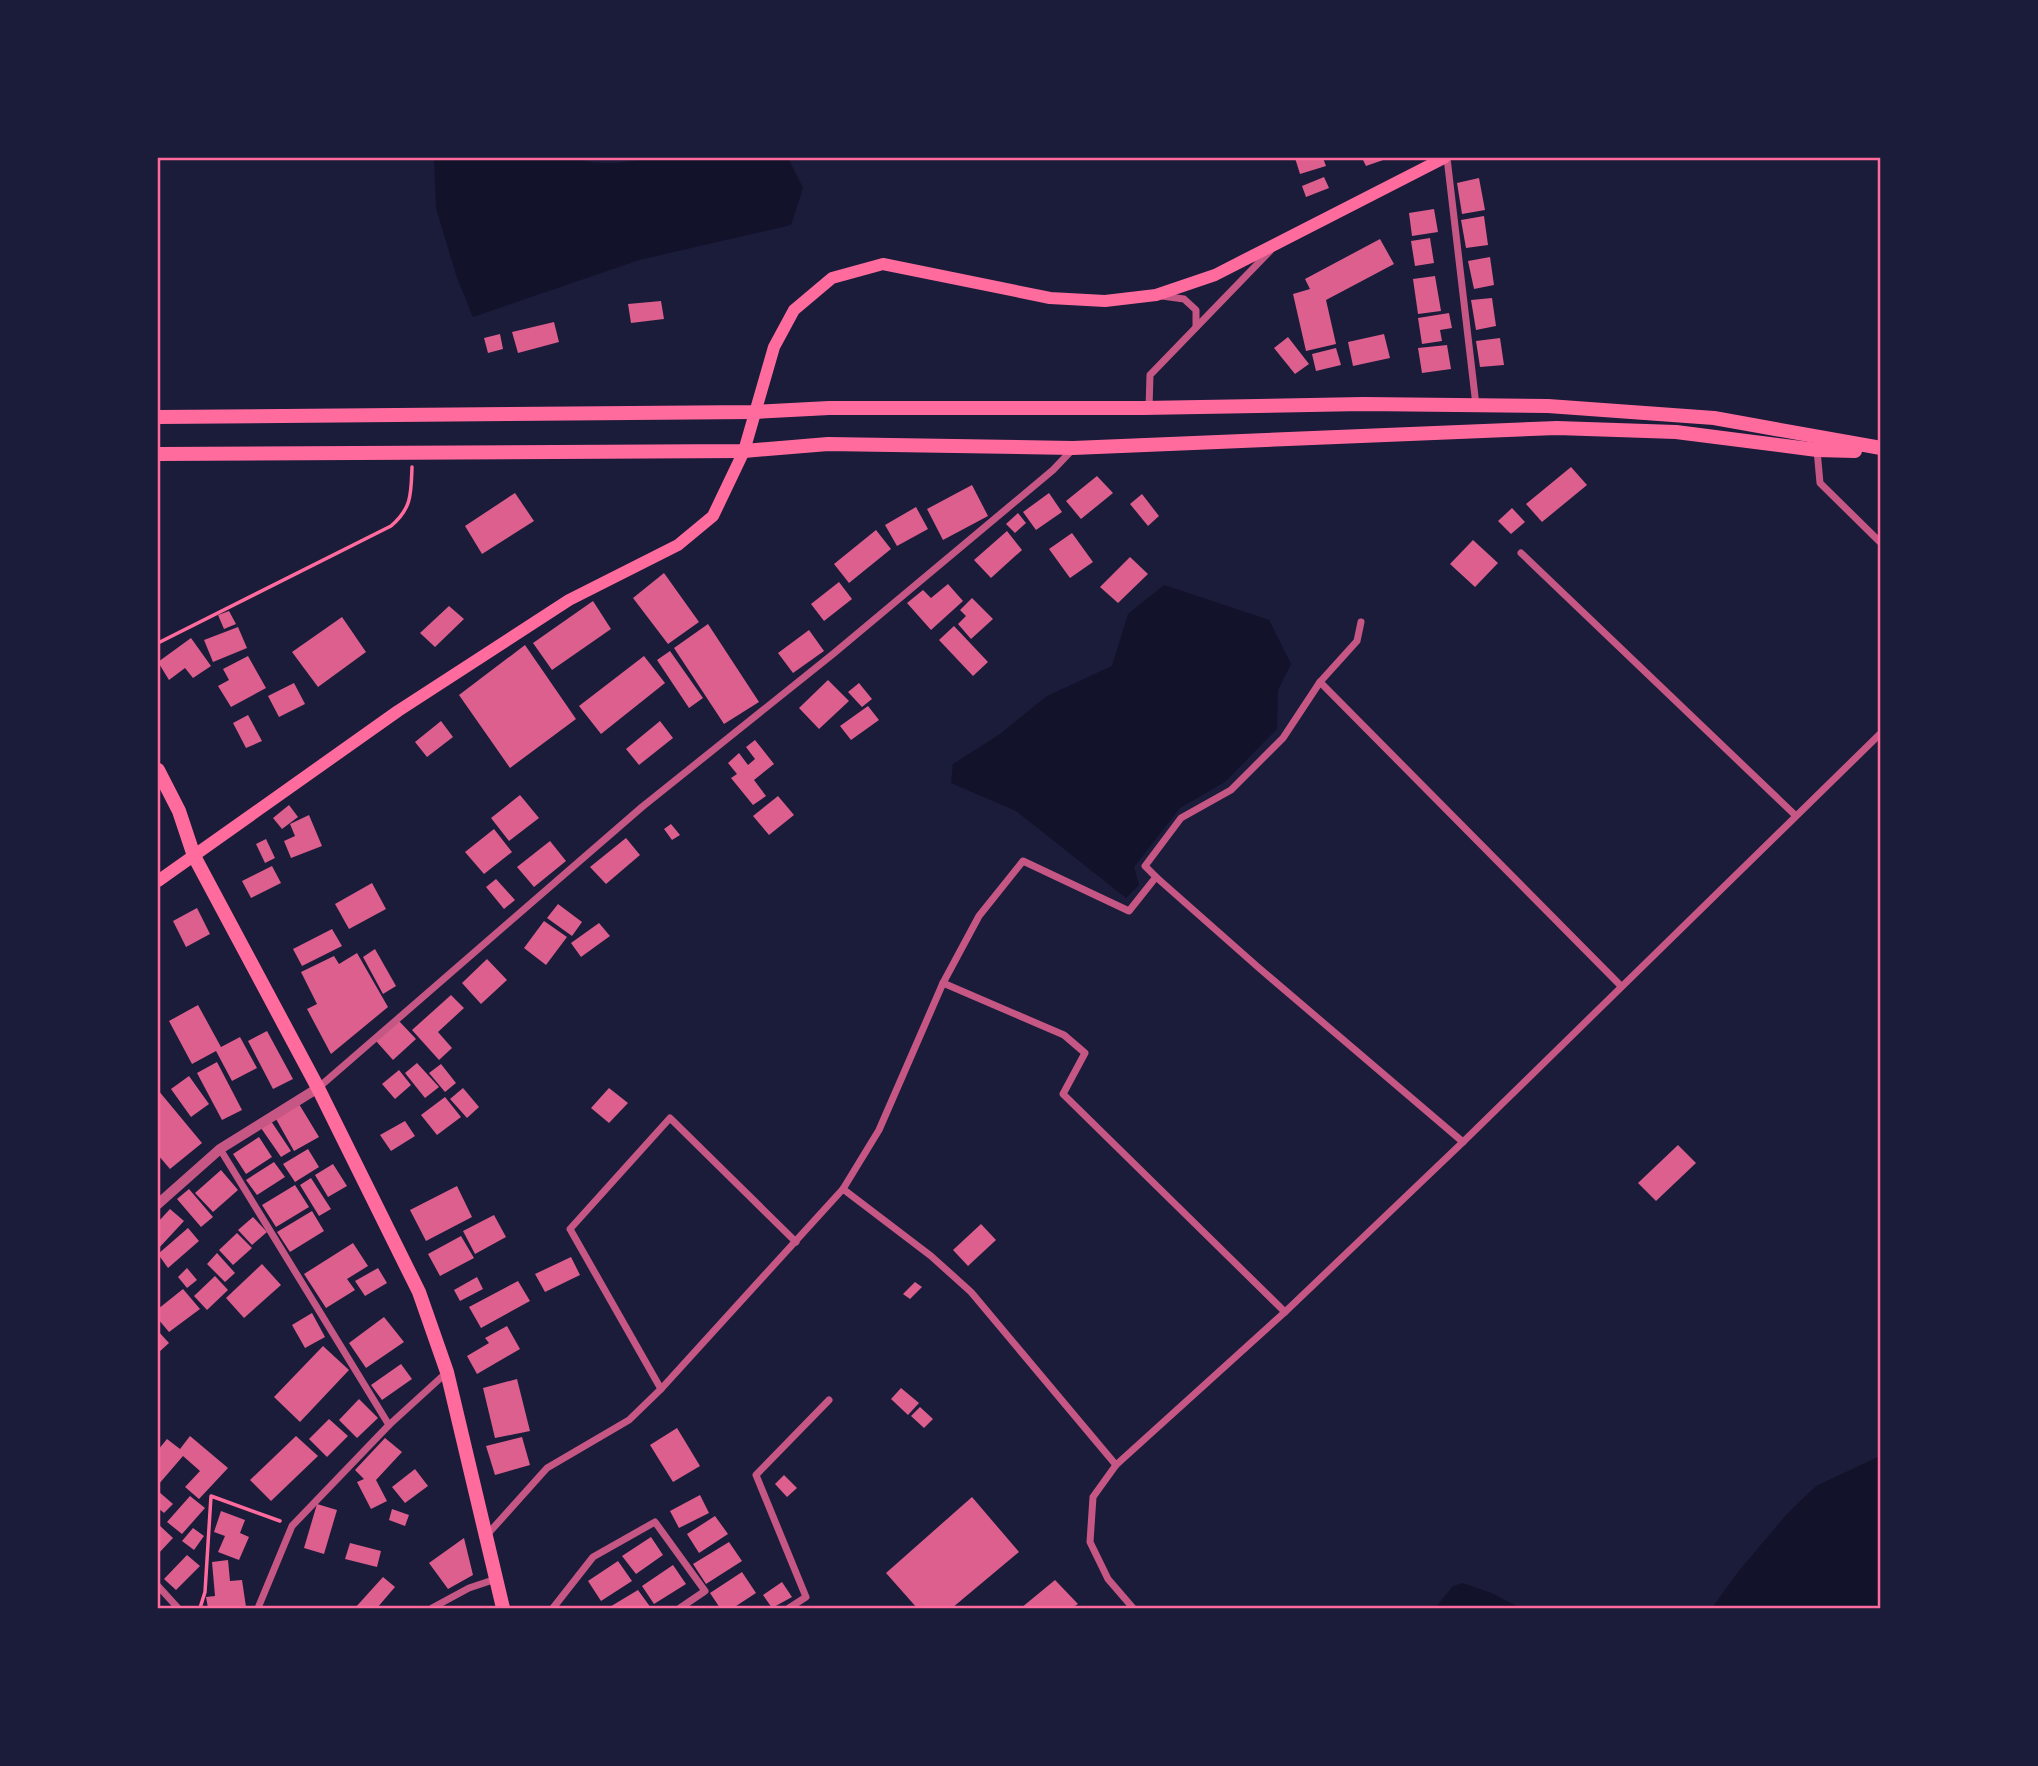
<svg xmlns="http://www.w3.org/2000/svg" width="2038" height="1766" viewBox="0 0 2038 1766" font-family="'PT Serif',serif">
	<rect width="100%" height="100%" fill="#1b1b3a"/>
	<g fill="#12122b">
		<path d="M 434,158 L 576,158 C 604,169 633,159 662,158 C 704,156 746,157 788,158 L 803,188 L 791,225 L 639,260 L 473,317 L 457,278 L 436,208 Z"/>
		<polygon points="1164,585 1269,620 1291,664 1278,690 1277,729 1225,782 1180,808 1134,867 1139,885 1126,898 1016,811 951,783 953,764 1000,734 1047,696 1112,666 1128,614"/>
		<polygon points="1880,1456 1880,1608 1712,1608 1738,1572 1786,1515 1816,1486"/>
		<polygon points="1463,1583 1494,1594 1520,1608 1435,1608 1453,1586"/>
	</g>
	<g fill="#dd5f8e">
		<polygon points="1295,158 1323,158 1326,166 1300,174"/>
		<polygon points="1362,158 1389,158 1366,166"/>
		<polygon points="1324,177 1329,188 1306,197 1302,186"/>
		<polygon points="1479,178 1485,210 1462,214 1457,183"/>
		<polygon points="1434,209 1438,232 1412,236 1409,213"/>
		<polygon points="1484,216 1488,245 1466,248 1461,220"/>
		<polygon points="1430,238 1434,263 1415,266 1411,241"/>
		<polygon points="1380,239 1394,264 1326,300 1336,344 1306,351 1293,294 1310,289 1305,279"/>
		<polygon points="1490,257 1494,285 1474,289 1468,261"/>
		<polygon points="1435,276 1441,311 1418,314 1413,279"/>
		<polygon points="1492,298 1496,326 1476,330 1471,300"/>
		<polygon points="661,301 664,319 631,323 628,304"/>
		<polygon points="1449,313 1452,328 1440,330 1442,341 1422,344 1418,318"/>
		<polygon points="554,322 559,342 518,353 512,332"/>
		<polygon points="500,334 503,349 488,353 484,338"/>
		<polygon points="1384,334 1390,358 1353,366 1348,342"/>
		<polygon points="1288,337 1309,364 1295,374 1274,348"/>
		<polygon points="1500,338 1504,365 1480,367 1476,341"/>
		<polygon points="1447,345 1451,369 1422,373 1418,348"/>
		<polygon points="1336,348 1341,365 1316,371 1312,354"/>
		<polygon points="1571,467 1587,485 1542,522 1526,504"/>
		<polygon points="1097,476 1113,493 1081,519 1066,501"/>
		<polygon points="972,485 988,516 943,540 927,509"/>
		<polygon points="515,493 534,521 482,554 465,526"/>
		<polygon points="1049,493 1062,512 1036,530 1023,512"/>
		<polygon points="1142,494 1159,516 1148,526 1130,504"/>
		<polygon points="916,507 928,529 897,546 885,525"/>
		<polygon points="1512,508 1525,522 1511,534 1498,521"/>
		<polygon points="1018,513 1026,523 1015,533 1006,524"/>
		<polygon points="876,530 891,549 849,583 834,564"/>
		<polygon points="1007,531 1022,550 991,578 974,560"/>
		<polygon points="1072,533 1093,562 1070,578 1049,549"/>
		<polygon points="1473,540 1498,563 1475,587 1450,564"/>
		<polygon points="1130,557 1148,574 1118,603 1100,587"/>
		<polygon points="664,573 699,622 668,644 633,598"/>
		<polygon points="839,582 852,599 824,621 811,604"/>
		<polygon points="948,584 963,601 931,630 907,603 923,590 931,598"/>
		<polygon points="972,598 993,619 971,639 958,624 966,616 960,610"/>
		<polygon points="593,601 611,629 552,670 533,643"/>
		<polygon points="449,606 464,619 435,647 420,633"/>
		<polygon points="229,611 236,624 224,629 218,615"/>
		<polygon points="342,617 366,652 318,687 292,652"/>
		<polygon points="708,624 759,702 724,724 674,648"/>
		<polygon points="954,626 988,662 973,676 939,640"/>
		<polygon points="238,627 247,648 213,662 204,640"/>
		<polygon points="809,630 824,651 793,673 778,653"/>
		<polygon points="191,638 211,666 193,678 185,668 169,680 158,662"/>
		<polygon points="525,645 576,719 510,768 459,695"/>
		<polygon points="670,651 703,698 689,708 657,660"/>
		<polygon points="248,656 266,688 231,707 218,686 229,680 223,669"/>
		<polygon points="644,656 665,683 601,734 579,706"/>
		<polygon points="828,680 849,701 819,729 799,708"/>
		<polygon points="294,683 305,704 279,717 268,696"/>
		<polygon points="859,683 872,699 862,707 848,692"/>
		<polygon points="868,706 879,720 851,740 840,726"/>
		<polygon points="248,715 262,741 246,748 233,723"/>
		<polygon points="441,721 453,737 427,757 415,742"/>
		<polygon points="660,721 673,738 639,765 626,749"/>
		<polygon points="755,740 774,764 754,780 766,796 753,805 731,778 737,774 728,763 739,753 748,765 755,759 746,747"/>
		<polygon points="520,795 539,818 509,841 491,818"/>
		<polygon points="778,796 794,815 769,835 753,816"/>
		<polygon points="289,805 298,817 282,829 273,818"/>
		<polygon points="309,815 322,846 291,858 284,841 295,836 290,824"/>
		<polygon points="671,824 680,835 672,840 664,829"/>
		<polygon points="494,829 512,852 484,874 465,852"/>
		<polygon points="626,838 640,855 606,884 590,867"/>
		<polygon points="266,839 275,858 265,863 256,844"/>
		<polygon points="550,841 566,861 534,887 517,867"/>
		<polygon points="272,866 281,883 251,898 242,881"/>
		<polygon points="496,879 515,900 504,909 486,887"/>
		<polygon points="372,883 386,909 349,929 335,904"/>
		<polygon points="558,904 582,922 572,936 547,918"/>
		<polygon points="197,908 210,934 186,947 173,921"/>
		<polygon points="544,921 567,937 546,965 524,948"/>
		<polygon points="599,923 610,936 581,957 571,943"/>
		<polygon points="332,929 342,946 302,966 293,949"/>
		<polygon points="375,949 396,986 383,994 363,957"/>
		<polygon points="357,953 388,1007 331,1054 307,1009 317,1004 301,972 334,956 339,964"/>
		<polygon points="487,959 507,980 481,1004 462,983"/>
		<polygon points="451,995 464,1008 438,1032 452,1048 439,1060 412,1030"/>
		<polygon points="198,1005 221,1047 240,1037 257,1068 232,1081 216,1051 192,1064 169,1021"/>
		<polygon points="399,1021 416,1039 393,1060 376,1041"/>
		<polygon points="267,1031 293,1079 273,1089 248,1041"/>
		<polygon points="217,1062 242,1110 222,1120 197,1073"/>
		<polygon points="417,1063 439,1087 425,1098 405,1073"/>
		<polygon points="441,1064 456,1083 445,1092 429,1073"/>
		<polygon points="399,1070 411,1085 395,1099 382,1084"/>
		<polygon points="189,1076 209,1104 191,1117 171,1089"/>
		<polygon points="463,1088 479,1107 467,1118 450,1099"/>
		<polygon points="609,1088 628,1103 609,1123 591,1108"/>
		<polygon points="158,1090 202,1143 170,1169 158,1155"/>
		<polygon points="445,1097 461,1117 437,1135 421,1115"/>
		<polygon points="299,1104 319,1137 294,1151 276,1119"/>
		<polygon points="271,1121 291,1151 281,1157 261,1128"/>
		<polygon points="405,1121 415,1136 391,1151 380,1135"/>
		<polygon points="259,1137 272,1157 246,1174 233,1154"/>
		<polygon points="1678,1145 1696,1163 1656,1201 1638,1183"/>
		<polygon points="308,1149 319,1167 295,1182 283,1164"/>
		<polygon points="274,1162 285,1177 257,1195 246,1180"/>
		<polygon points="333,1164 347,1186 328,1197 315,1175"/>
		<polygon points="221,1170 238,1190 213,1212 195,1193"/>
		<polygon points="311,1178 331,1209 319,1216 300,1185"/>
		<polygon points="295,1185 309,1207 276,1227 262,1205"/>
		<polygon points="457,1186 472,1217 426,1241 410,1210"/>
		<polygon points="189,1189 213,1217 201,1227 177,1199"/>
		<polygon points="170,1209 184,1221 158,1249 158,1222"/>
		<polygon points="312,1211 324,1231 290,1252 277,1232"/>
		<polygon points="494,1215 506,1237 475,1254 463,1231"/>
		<polygon points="253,1217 267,1232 252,1245 238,1230"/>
		<polygon points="981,1224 996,1240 968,1266 953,1250"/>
		<polygon points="188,1228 199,1241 168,1268 158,1254"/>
		<polygon points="237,1233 252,1248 233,1265 219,1250"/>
		<polygon points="461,1236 474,1258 440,1276 428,1254"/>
		<polygon points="353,1243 368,1266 347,1279 355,1290 326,1308 304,1274"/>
		<polygon points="217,1253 235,1273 225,1282 207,1264"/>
		<polygon points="571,1257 580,1275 545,1292 535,1274"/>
		<polygon points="262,1264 281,1285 244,1318 226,1298"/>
		<polygon points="187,1268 197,1280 187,1288 178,1277"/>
		<polygon points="378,1268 387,1283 365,1296 355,1281"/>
		<polygon points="215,1276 228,1290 207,1310 194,1296"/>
		<polygon points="477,1277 483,1289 460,1301 454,1290"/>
		<polygon points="518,1281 530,1301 481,1328 469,1307"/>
		<polygon points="915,1282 922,1287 910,1299 903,1294"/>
		<polygon points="183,1289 200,1309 169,1332 158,1319 158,1309"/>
		<polygon points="312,1313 325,1337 305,1348 292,1325"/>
		<polygon points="384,1317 404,1342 366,1368 349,1343"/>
		<polygon points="507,1326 520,1349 477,1374 467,1356 489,1343 485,1338"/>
		<polygon points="158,1331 169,1343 158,1353"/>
		<polygon points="323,1346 349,1370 300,1422 274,1397"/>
		<polygon points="401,1364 412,1379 382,1400 371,1385"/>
		<polygon points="517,1379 530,1431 495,1438 483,1388"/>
		<polygon points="901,1388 919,1403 908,1415 891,1399"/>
		<polygon points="359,1399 378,1418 357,1438 339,1420"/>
		<polygon points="920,1407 933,1419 924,1428 911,1416"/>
		<polygon points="329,1419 348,1436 327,1457 309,1439"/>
		<polygon points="677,1428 700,1466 673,1482 650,1445"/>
		<polygon points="190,1436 228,1468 199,1499 185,1487 200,1471 183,1456 158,1485 158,1450 167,1439 180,1449"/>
		<polygon points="296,1436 318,1456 271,1501 250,1480"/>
		<polygon points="522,1437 530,1465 495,1475 486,1446"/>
		<polygon points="385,1438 402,1452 376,1480 387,1501 371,1509 357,1482 364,1479 355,1470"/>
		<polygon points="415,1469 428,1486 405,1503 392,1487"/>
		<polygon points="784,1475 797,1488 787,1497 775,1484"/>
		<polygon points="158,1491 173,1504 164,1513 158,1508"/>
		<polygon points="700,1495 709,1513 679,1528 670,1511"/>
		<polygon points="190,1496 205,1508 182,1534 167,1522"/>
		<polygon points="972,1497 1019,1552 952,1608 917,1608 886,1573"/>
		<polygon points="317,1504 337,1510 324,1554 304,1548"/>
		<polygon points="392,1509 409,1515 405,1526 389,1520"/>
		<polygon points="221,1511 245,1520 240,1533 249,1537 239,1560 218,1552 225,1536 214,1532"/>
		<polygon points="715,1516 728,1534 699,1553 687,1534"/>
		<polygon points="158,1524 173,1538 158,1554"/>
		<polygon points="193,1528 204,1536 194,1550 182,1541"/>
		<polygon points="651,1537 663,1555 636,1574 622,1556"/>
		<polygon points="464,1538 473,1575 448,1589 429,1563"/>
		<polygon points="729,1542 742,1561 706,1584 693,1564"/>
		<polygon points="350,1543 381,1551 377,1567 345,1559"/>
		<polygon points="187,1555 200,1566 176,1590 164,1579"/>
		<polygon points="228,1560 230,1581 242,1580 246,1607 208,1608 206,1597 215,1596 212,1562"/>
		<polygon points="618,1561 632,1581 601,1601 588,1581"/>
		<polygon points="673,1565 686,1584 654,1604 642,1586"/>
		<polygon points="742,1572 756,1593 733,1608 720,1608 710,1593"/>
		<polygon points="383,1577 395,1587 377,1608 355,1608"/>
		<polygon points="1055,1580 1078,1604 1072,1608 1021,1608"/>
		<polygon points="782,1582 792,1597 772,1608 763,1595"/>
		<polygon points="638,1590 651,1608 608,1608"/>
	</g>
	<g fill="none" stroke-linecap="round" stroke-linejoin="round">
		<g stroke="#ff6b9d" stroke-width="3.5">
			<path d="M 158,643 L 391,526 C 412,508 411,494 412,467"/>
			<polyline points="200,1608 205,1592 211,1496 280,1521"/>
		</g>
		<g stroke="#c65784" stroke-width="7">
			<polyline points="1447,158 1476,405"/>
			<polyline points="1162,296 1184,299 1196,310 1196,327"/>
			<polyline points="1149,408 1150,375 1270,251"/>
			<polyline points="1817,450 1820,483 1881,543"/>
			<polyline points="1521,553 1795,815"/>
			<polyline points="1320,682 1621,986"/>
			<polyline points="1156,877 1259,968 1463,1142"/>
			<polyline points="943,983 1064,1035 1085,1053 1063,1094 1285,1312"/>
			<polyline points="318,1088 642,807 833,654 1053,470 1073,449"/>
			<polyline points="220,1149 389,1425"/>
			<polyline points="843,1189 931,1256 971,1292 1116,1465"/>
			<polyline points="661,1389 570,1229 670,1118 796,1242"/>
			<polyline points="486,1536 547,1468 629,1420 661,1389 843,1189 879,1130 943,983 979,916 1023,861 1129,911 1156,877 1145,866 1181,818 1231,790 1283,738 1320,682 1357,641 1361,622"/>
			<polyline points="158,1586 178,1608"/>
			<polyline points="258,1608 292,1526 389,1425 446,1373"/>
			<polyline points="432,1608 469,1588 496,1579"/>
			<polyline points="553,1608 593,1557 655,1522 705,1591 680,1608"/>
			<polyline points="789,1608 806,1597 756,1475 829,1400"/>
			<polyline points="1133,1608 1108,1579 1090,1542 1093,1497 1116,1465 1285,1312 1463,1142 1881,733"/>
		</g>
		<polyline stroke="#c65784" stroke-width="10" points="158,1204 220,1149 318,1088"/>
		<polyline stroke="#ff6b9d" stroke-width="12" points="158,881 398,711 569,600 678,545 713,516 744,451 774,347 794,310 832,278 883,264 1050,298 1105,301 1156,295 1215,275 1444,158"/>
		<g stroke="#ff6b9d" stroke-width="14">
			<polyline points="158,417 754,412 829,408 1143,408 1363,404 1548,406 1714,418 1881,448"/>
			<polyline points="158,454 744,451 828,444 1073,448 1557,428 1676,432 1817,450 1855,451"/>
			<polyline points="158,770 179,811 194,856 318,1088 419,1292 447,1372 503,1608"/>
		</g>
	</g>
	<rect width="2038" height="1766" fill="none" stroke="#1b1b3a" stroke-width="318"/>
	<rect x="159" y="159" width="1720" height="1448" fill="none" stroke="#ff6b9d" stroke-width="2.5"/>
</svg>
